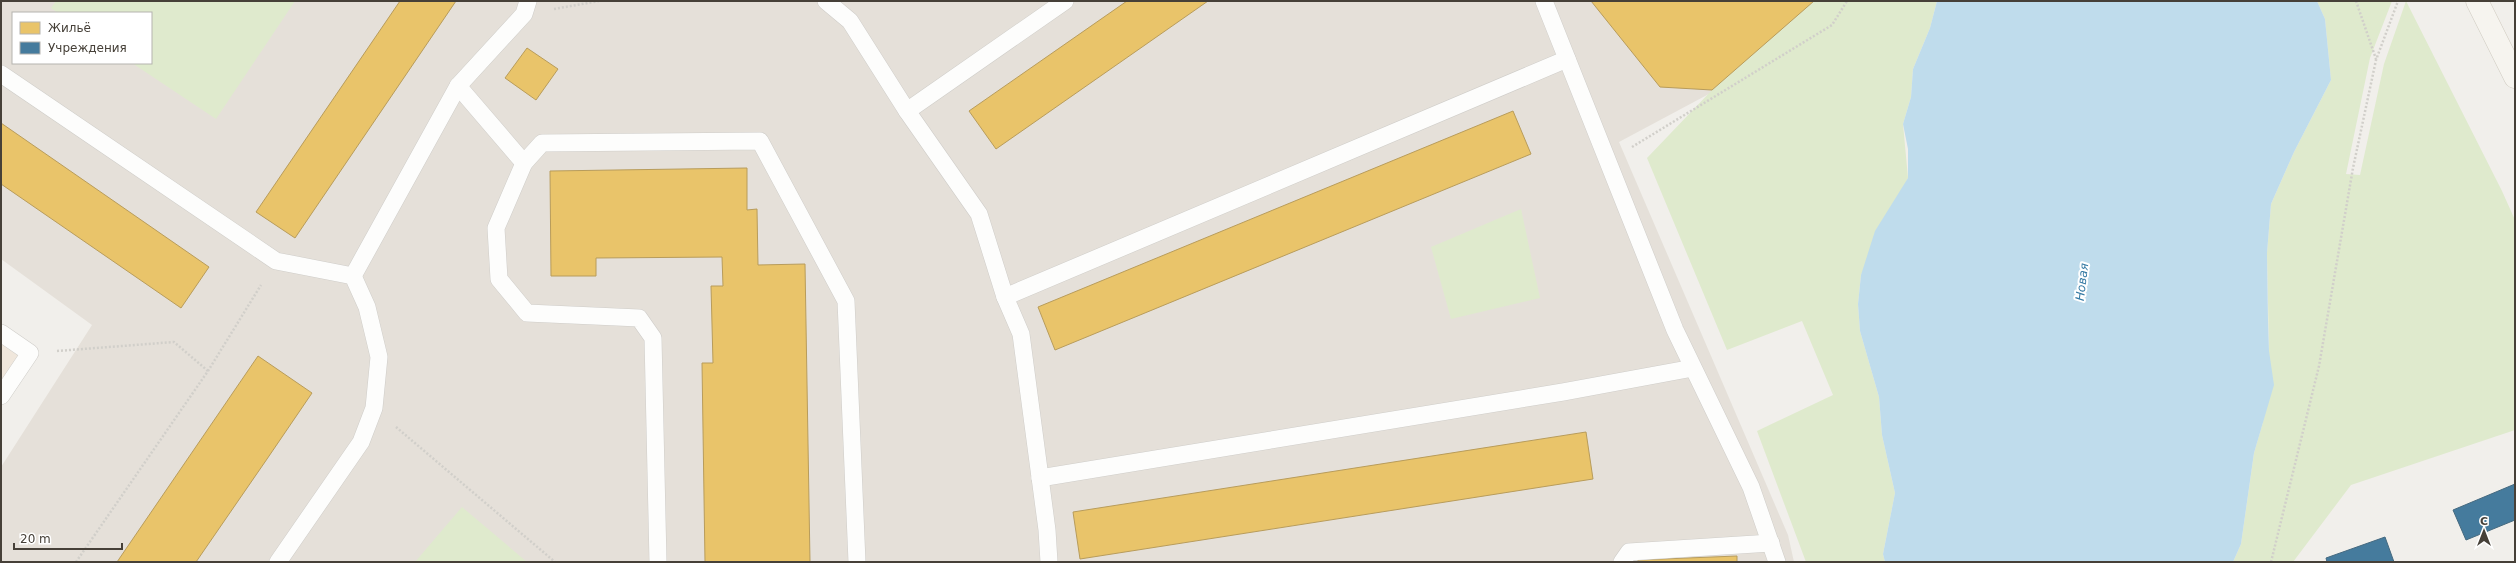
<svg xmlns="http://www.w3.org/2000/svg" width="2516" height="563" viewBox="0 0 2516 563" font-family="'DejaVu Sans',sans-serif">
	<rect width="100%" height="100%" fill="#f1efeb"/>
	<path fill="#e5e0d9" fill-rule="evenodd" d="M 1,1 L 1845,1 L 1782,55 L 1619,142 L 1788,535 L 1794,562 L 1,562 L 1,467 L 92,325 L 1,259 ZM 13,13 L 151,13 L 151,63 L 13,63 Z"/>
	<polygon fill="#f0e7dc" points="1,332 32,352 1,395"/>
	<g fill="#dfeacd">
		<polygon points="56,1 295,1 216,119 132,63 151,63 151,13 58,13 51,8"/>
		<polygon points="1814,1 1937,1 1930,28 1913,69 1911,97 1903,124 1908,178 1861,275 1858,304 1860,331 1879,397 1882,435 1895,493 1883,554 1885,562 1806,562 1757,431 1833,395 1802,321 1727,350 1647,158 1712,90"/>
		<polygon points="2317,1 2392,1 2370,58 2346,174 2360,175 2384,64 2406,1 2502,191 2515,220 2515,430 2351,485 2293,562 2233,562 2241,544 2254,453 2263,422 2269,351 2267,253 2271,204 2294,152 2331,80 2325,19"/>
		<polygon points="1521,209 1540,298 1451,319 1431,247"/>
		<polygon points="462,507 527,562 415,562"/>
	</g>
	<polygon fill="#bfdcec" points="1937,1 2317,1 2325,19 2331,80 2294,152 2271,204 2267,253 2268,320 2269,351 2274,385 2254,453 2241,544 2233,562 1885,562 1883,554 1895,493 1882,435 1879,397 1860,331 1858,304 1861,275 1875,231 1908,178 1908,149 1903,124 1911,97 1913,69 1930,28"/>
	<g fill="#e9c46a" stroke="#b89c5b">
		<polygon points="400,1 456,1 295,238 256,212"/>
		<polygon points="1127,1 1208,1 996,149 969,111"/>
		<polygon points="1591,1 1814,1 1712,90 1660,87"/>
		<polygon points="527,48 558,69 536,100 505,78"/>
		<polygon points="1513,111 1531,154 1055,350 1038,307"/>
		<polygon points="1,123 209,267 181,308 1,184"/>
		<polygon points="747,168 747,210 757,209 758,265 805,264 810,562 705,562 702,363 713,363 711,286 723,286 722,257 596,258 596,276 551,276 550,171"/>
		<polygon points="258,356 312,393 267,459 196,562 117,562"/>
		<polygon points="1586,432 1593,479 1080,559 1073,512"/>
		<polygon points="1737,556 1737,562 1638,562 1638,560"/>
	</g>
	<g fill="#457b9d" stroke="#45697f">
		<polygon points="2515,484 2515,520 2466,540 2453,510"/>
		<polygon points="2385,537 2394,562 2327,562 2326,558"/>
	</g>
	<g fill="none" stroke-linecap="round" stroke-linejoin="round">
		<g stroke="#cfcdc9" stroke-width="18">
			<g id="lane">
				<polyline points="826,1 850,21 907,111 979,214 1005,297 1021,334 1047,530 1049,562"/>
				<polyline points="1544,1 1675,330 1751,487 1777,562"/>
				<polyline points="1,74 276,261 353,276 367,307 379,357 374,408 361,442 278,562"/>
				<polyline points="458,86 524,163"/>
				<polyline points="907,111 1065,1"/>
				<polyline points="353,276 458,86 524,14 528,1"/>
				<polyline points="1005,297 1567,59"/>
				<polyline points="1,333 30,353 1,396"/>
				<polyline points="1040,478 1563,392 1693,368"/>
				<polyline points="658,562 653,338 639,318 527,313 499,279 496,228 524,163 542,143 760,141 846,301 857,562"/>
				<polyline points="1622,562 1629,552 1771,543"/>
			</g>
		</g>
		<g stroke="#d0cbc2" stroke-width="23">
			<polyline id="secondary" points="2477,1 2515,77"/>
		</g>
		<g stroke="#d1cfca" stroke-width="2.5" stroke-dasharray="2 2" stroke-linecap="butt">
			<polyline points="2356,1 2376,59"/>
			<polyline points="554,9 599,1"/>
			<polyline points="1632,147 1832,25 1847,1"/>
			<polyline points="57,351 174,342 208,371"/>
			<polyline points="396,427 555,562"/>
			<polyline points="76,562 208,371 261,285"/>
			<polyline points="2271,562 2319,366 2353,168 2376,60 2398,1"/>
		</g>
		<use href="#lane" stroke="#fdfdfc" stroke-width="17"/>
		<use href="#secondary" stroke="#f6f4ef" stroke-width="22"/>
	</g>
	<g text-anchor="middle" dominant-baseline="central" stroke-width="4" stroke-linejoin="round" paint-order="stroke">
		<g font-size="12" font-style="italic" fill="#357aa4" stroke="#fff">
			<text transform="translate(2082 282) rotate(-83)">Новая</text>
		</g>
	</g>
	<rect width="2516" height="563" fill="none" stroke="#464038" stroke-width="4"/>
	<rect x="12" y="12" width="140" height="52" fill="#ffffff" stroke="#b5b3af"/>
	<rect x="20" y="22" width="20" height="12" fill="#e9c46a" stroke="#b5b3af"/>
	<text x="48" y="32" font-size="12" fill="#464038">Жильё</text>
	<rect x="20" y="42" width="20" height="12" fill="#457b9d" stroke="#b5b3af"/>
	<text x="48" y="52" font-size="12" fill="#464038">Учреждения</text>
	<g transform="translate(2484 531)" stroke="#ffffff" stroke-width="3" paint-order="stroke">
	<path d="M0-3L7 15L0 10L-7 15Z" fill="#464038"/>
	<text y="-6" font-size="11" font-weight="bold" text-anchor="middle" fill="#464038">С</text>
	</g>
	<path d="M14 543v6h108v-6" fill="none" stroke="#464038" stroke-width="2"/>
	<text x="20" y="543" font-size="12" fill="#464038" stroke="#ffffff" stroke-width="3" paint-order="stroke">20 m</text>
</svg>
